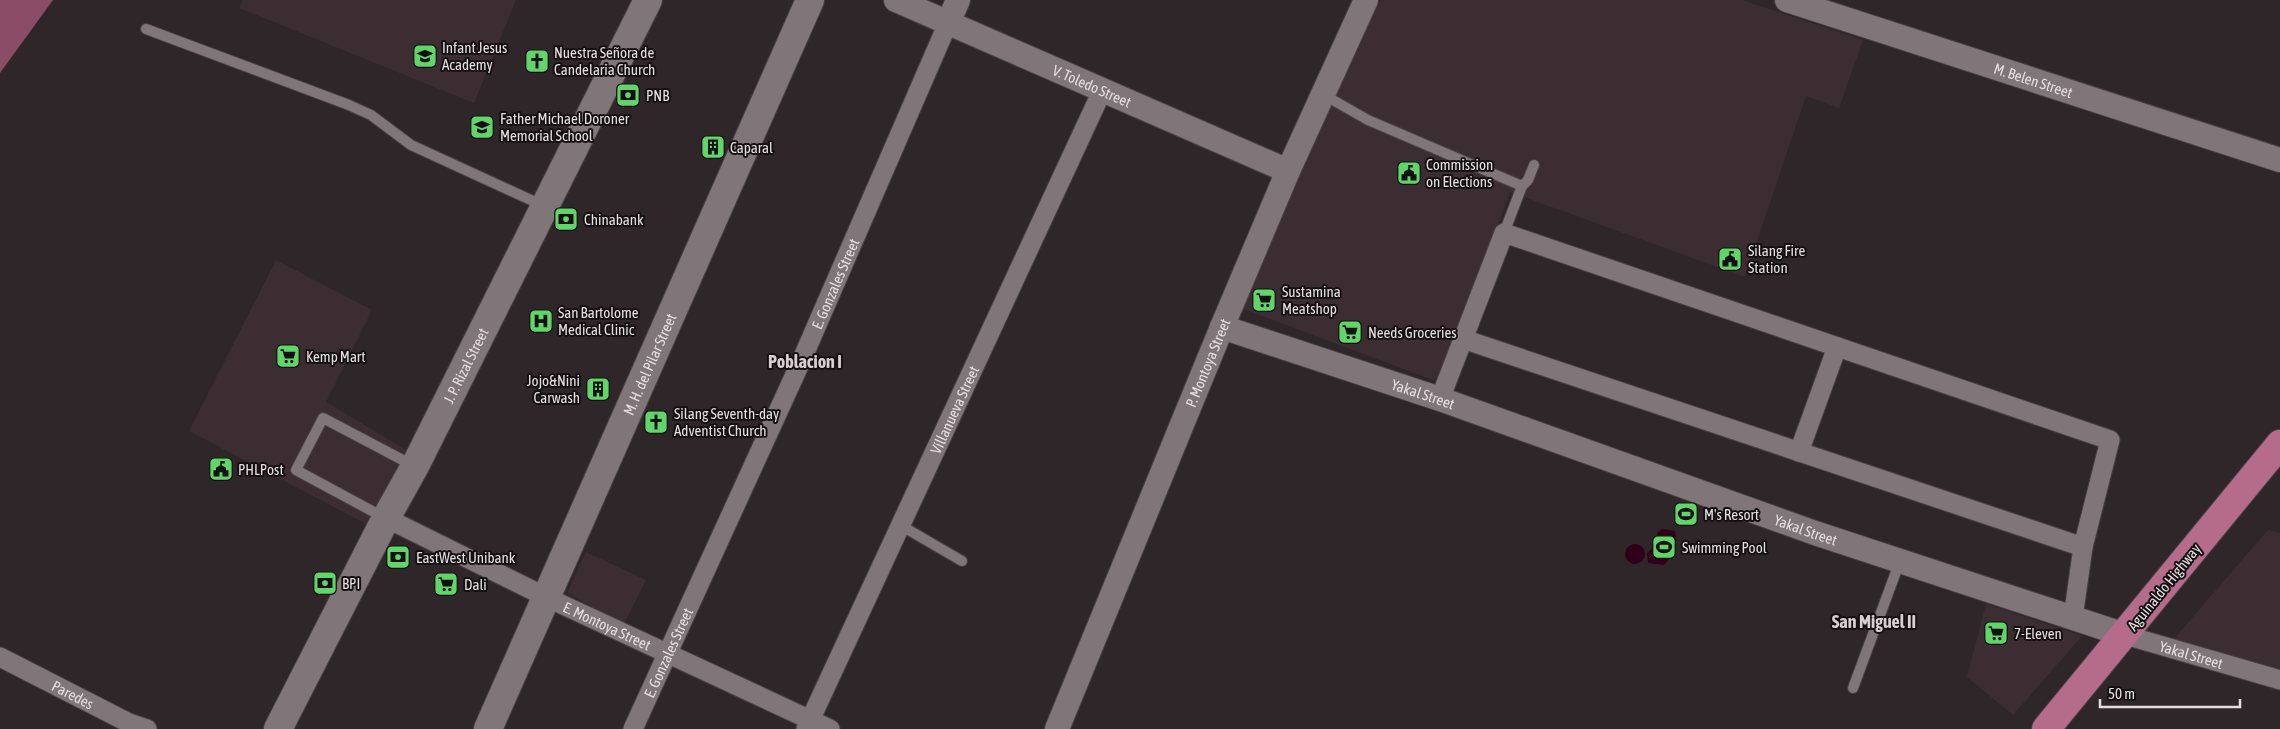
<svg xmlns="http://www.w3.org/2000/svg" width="2280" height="729" viewBox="0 0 2280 729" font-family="'Asap Condensed',sans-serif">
	<rect width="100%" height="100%" fill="#2f2629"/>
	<g fill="#3c2d32">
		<polygon points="243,0 516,0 474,103 239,8"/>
		<polygon points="1381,0 1742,0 1863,40 1839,108 1806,96 1745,277 1510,192 1441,383 1243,309 1305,161"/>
		<polygon points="276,260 372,310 326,402 411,453 370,526 189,431"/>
		<polygon points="2268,530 2280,533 2280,673 2172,641"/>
		<polygon points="586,552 646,580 624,624 567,593"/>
		<polygon points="1986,604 2082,636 2013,715 1967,677"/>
	</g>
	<polygon fill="#8b4c65" points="0,0 53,0 0,73"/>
	<g fill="#310018">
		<path d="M 1662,529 L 1675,531 C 1679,543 1673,556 1664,565 L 1648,563 L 1647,553 L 1654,546 L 1658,532 Z"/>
		<circle cx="1635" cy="554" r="10"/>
	</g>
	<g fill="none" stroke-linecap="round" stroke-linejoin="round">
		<g stroke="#484143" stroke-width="12">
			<g id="service">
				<polyline points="146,29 349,105 371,115 411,145 544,206"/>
				<polyline points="1324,95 1368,120 1522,186 1528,180 1534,165"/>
				<polyline points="1504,233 1522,186"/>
				<polyline points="385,518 296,470 323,418 414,466"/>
				<polyline points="900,525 962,561"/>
				<polyline points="1853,688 1900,561"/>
			</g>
		</g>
		<g stroke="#484143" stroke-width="21">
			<g id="minor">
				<polyline points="1463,339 2083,547"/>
				<polyline points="1440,399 1504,233 2110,440 2083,547 2073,618"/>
				<polyline points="1799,452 1837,347"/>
				<path id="s1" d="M 386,518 L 548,598 L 830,729"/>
				<path id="s2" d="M 2125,635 L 2280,680"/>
				<path id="s3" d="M 0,657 L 129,723 L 147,729"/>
				<path id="s4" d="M 633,729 L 803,357 L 948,23"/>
				<path id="s5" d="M 806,729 L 1102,91"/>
			</g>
		</g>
		<g stroke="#484143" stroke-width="26">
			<g id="tertiary">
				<path id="s6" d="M 896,0 L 1288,171"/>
				<path id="s7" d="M 1787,0 L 2280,160"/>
				<polyline points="948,23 958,0"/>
				<path id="s8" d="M 1222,327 L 1440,399 L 1815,533 L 2125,635"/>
				<path id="s9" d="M 1057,729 L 1222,327 L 1288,171 L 1366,0"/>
			</g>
		</g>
		<g stroke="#484143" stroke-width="30">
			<g id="secondary">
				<path id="s10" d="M 278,729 L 386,518 L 415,466 L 648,0"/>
				<path id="s11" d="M 488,729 L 810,0"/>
			</g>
		</g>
		<g stroke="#484143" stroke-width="30">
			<polyline id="primary" points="2046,729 2280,444"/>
		</g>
		<use href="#service" stroke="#807579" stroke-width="10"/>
		<use href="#minor" stroke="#807579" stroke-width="19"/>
		<use href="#tertiary" stroke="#807579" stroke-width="24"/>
		<use href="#secondary" stroke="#807579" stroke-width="28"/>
		<use href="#primary" stroke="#b56c8b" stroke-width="28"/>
	</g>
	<defs>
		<g id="school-square" transform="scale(1.25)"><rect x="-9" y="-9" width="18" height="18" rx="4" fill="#61d46a" stroke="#141012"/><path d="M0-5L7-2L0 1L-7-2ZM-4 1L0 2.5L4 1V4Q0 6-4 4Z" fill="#111"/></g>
		<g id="church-square" transform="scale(1.25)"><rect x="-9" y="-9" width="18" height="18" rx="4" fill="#61d46a" stroke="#141012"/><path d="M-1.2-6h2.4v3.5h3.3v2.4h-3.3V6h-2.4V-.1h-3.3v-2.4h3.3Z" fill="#111"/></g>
		<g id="bank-square" transform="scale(1.25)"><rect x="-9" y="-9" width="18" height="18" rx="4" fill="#61d46a" stroke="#141012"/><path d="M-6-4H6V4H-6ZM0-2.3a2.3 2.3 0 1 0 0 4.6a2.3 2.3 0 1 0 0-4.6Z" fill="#111"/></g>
		<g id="building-square" transform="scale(1.25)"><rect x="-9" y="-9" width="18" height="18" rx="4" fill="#61d46a" stroke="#141012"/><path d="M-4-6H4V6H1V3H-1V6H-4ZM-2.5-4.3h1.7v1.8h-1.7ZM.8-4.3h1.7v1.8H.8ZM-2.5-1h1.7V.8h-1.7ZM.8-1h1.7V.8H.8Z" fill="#111"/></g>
		<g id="civic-square" transform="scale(1.25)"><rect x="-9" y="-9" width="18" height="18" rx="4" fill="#61d46a" stroke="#141012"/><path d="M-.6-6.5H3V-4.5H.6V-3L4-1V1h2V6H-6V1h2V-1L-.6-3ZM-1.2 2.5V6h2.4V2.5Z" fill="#111"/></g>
		<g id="supermarket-square" transform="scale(1.25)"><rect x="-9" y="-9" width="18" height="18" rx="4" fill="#61d46a" stroke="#141012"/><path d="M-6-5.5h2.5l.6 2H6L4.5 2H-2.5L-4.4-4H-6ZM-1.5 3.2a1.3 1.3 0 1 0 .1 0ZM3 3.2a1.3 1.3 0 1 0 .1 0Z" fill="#111"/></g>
		<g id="hospital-square" transform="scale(1.25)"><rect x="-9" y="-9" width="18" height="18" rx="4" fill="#61d46a" stroke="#141012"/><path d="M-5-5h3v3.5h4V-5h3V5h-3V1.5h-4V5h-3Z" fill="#111"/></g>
		<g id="stadium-square" transform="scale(1.25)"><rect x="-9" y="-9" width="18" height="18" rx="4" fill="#61d46a" stroke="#141012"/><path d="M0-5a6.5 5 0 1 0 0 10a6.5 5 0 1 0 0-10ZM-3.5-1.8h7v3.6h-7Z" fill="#111"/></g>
	</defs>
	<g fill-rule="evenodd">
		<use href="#school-square" x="425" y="56"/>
		<use href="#church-square" x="537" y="61"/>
		<use href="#bank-square" x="628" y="95"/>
		<use href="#school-square" x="482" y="127"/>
		<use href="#building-square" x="713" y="147"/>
		<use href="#civic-square" x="1409" y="173"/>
		<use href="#bank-square" x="566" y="219"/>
		<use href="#civic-square" x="1730" y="259"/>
		<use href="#supermarket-square" x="1264" y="300"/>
		<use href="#hospital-square" x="541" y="321"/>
		<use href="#supermarket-square" x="1350" y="332"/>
		<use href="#supermarket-square" x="288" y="356"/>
		<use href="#building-square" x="598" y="389"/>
		<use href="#church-square" x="656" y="422"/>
		<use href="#civic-square" x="221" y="469"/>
		<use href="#stadium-square" x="1686" y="514"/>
		<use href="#stadium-square" x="1664" y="547"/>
		<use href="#bank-square" x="398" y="557"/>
		<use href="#bank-square" x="325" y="583"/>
		<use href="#supermarket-square" x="446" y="584"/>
		<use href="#supermarket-square" x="1996" y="633"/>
	</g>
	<g text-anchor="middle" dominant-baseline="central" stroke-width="4" stroke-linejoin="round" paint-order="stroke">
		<g font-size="15" fill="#e4dee0" stroke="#141012" text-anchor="start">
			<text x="442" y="47">Infant Jesus<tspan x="442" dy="17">Academy</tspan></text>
			<text x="554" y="52">Nuestra Señora de<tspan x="554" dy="17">Candelaria Church</tspan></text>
			<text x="646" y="95">PNB</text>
			<text x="500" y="118">Father Michael Doroner<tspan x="500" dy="17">Memorial School</tspan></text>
			<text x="730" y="147">Caparal</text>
			<text x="1426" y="164">Commission<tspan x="1426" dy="17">on Elections</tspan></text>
			<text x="584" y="219">Chinabank</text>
			<text x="1748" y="250">Silang Fire<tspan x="1748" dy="17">Station</tspan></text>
			<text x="1282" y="291">Sustamina<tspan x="1282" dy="17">Meatshop</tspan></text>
			<text x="558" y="312">San Bartolome<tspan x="558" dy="17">Medical Clinic</tspan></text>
			<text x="1368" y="332">Needs Groceries</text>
			<text x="306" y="356">Kemp Mart</text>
			<text x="580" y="380" text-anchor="end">Jojo&amp;Nini<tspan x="580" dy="17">Carwash</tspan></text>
			<text x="674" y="413">Silang Seventh-day<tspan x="674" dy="17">Adventist Church</tspan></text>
			<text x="238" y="469">PHLPost</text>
			<text x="1704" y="514">M's Resort</text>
			<text x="1682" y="547">Swimming Pool</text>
			<text x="416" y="557">EastWest Unibank</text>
			<text x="342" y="583">BPI</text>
			<text x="464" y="584">Dali</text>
			<text x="2014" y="633">7-Eleven</text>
		</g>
		<g font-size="15" fill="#e4dee0" stroke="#141012">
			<text stroke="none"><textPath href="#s7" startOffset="259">M. Belen Street</textPath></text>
			<text stroke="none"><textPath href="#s6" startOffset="214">V. Toledo Street</textPath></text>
			<text stroke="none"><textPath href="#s4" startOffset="489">E. Gonzales Street</textPath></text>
			<text stroke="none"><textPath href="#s9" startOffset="396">P. Montoya Street</textPath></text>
			<text stroke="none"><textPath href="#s11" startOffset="399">M. H. del Pilar Street</textPath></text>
			<text stroke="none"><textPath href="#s10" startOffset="409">J. P. Rizal Street</textPath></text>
			<text stroke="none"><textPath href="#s8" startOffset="212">Yakal Street</textPath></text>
			<text stroke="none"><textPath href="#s5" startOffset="352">Villanueva Street</textPath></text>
			<text stroke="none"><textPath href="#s8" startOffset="618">Yakal Street</textPath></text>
			<text transform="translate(2164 587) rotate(-51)">Aguinaldo Highway</text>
			<text stroke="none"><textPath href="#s1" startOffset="246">E. Montoya Street</textPath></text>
			<text stroke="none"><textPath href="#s4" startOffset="84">E. Gonzales Street</textPath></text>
			<text stroke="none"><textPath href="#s2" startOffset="69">Yakal Street</textPath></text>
			<text stroke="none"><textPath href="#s3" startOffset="82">Paredes</textPath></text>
		</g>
		<g font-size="18" font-weight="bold" fill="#daced2" stroke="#141012">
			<text x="805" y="361">Poblacion I</text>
			<text x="1874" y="621">San Miguel II</text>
		</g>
	</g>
	<path d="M2100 699v8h140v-8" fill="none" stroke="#e4dee0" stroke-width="2.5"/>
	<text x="2108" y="699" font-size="15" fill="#e4dee0" stroke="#141012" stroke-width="4" paint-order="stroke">50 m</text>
</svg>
